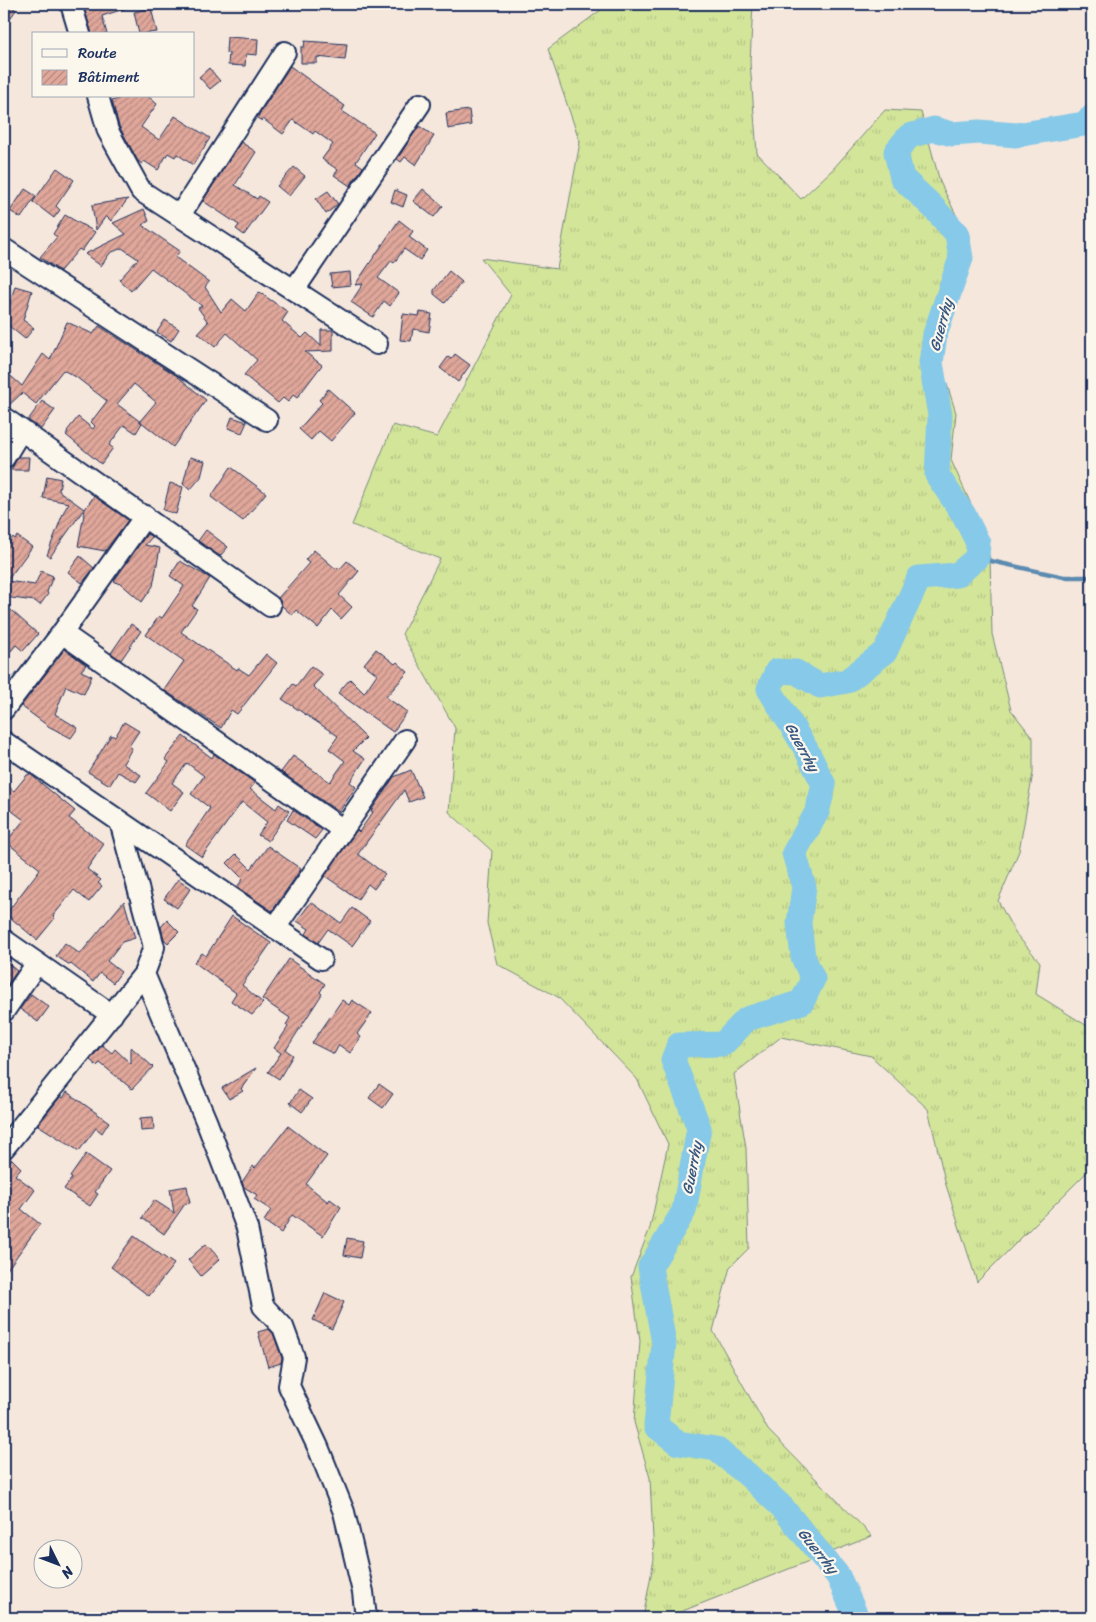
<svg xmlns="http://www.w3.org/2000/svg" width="1096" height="1622" viewBox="0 0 1096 1622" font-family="Sriracha,sans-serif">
	<defs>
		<pattern id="grass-tufts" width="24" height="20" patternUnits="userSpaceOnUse" patternTransform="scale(1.25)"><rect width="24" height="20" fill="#d3e599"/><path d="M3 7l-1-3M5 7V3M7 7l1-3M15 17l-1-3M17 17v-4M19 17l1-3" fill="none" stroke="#b5c586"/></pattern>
		<pattern id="building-hatch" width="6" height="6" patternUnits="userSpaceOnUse" patternTransform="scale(1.25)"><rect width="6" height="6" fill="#e0a79a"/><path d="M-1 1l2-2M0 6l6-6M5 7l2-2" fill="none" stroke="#b58881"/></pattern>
	</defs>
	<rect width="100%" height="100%" fill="#f6e7dc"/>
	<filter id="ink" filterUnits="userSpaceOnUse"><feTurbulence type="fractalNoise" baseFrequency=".02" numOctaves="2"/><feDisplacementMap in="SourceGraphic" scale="10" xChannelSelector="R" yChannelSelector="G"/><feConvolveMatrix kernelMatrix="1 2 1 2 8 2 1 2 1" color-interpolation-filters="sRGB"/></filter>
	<g filter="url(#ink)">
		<polygon fill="url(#grass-tufts)" stroke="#778a7c" points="609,4 753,4 750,62 757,153 801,199 833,169 885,110 921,112 940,182 964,231 970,258 962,286 941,343 941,365 956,413 951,460 984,533 990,559 992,634 1011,710 1033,738 1033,773 1019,851 998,901 1015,933 1040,962 1036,994 1092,1029 1092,1167 977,1282 946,1185 928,1109 871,1056 781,1037 734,1074 746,1148 749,1248 730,1267 713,1331 768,1430 872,1536 665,1618 643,1618 654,1559 650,1478 634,1422 640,1341 631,1277 650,1228 668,1144 637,1079 558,997 497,964 487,923 492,851 449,812 455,728 402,634 440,559 352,525 393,425 437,437 511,295 481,258 557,269 580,142 548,49"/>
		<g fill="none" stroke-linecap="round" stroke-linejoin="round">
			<polyline stroke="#5c8bb1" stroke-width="4.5" points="977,558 1064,577 1092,577"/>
			<polyline stroke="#87c9e8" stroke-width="25" points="857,1618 838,1576 782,1507 748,1475 716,1449 678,1443 656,1426 664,1343 650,1267 684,1211 699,1128 673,1060 679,1045 723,1044 747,1019 802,1002 813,979 803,957 799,923 804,887 794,853 817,812 824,785 806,749 769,689 777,671 796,672 820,686 847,681 885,652 919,578 957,575 977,558 978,543 964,515 937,475 940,415 931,363 935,334 961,258 957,234 932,206 902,178 896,152 909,136 934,129 952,134 979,132 1016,135 1084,124 1092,117"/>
		</g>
		<g fill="url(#building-hatch)" stroke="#1b2f5e">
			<polygon points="9,4 16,10 4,27 4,9"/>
			<polygon points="83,4 133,4 133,6 102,16 107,34 92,34"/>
			<polygon points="151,8 157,32 139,34 134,12"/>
			<polygon points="227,37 258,39 257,55 246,54 245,66 228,65 229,53 226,53"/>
			<polygon points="305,41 347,44 345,60 317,57 317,63 301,63 301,47 304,47"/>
			<polygon points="290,66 345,106 342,111 375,133 356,162 363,167 350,186 334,175 338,170 322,159 333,144 315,131 313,134 293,120 283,134 263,119 262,121 257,118"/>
			<polygon points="209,68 220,81 210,89 199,77"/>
			<polygon points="125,96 148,96 157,104 141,127 159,140 175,116 210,138 193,165 177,154 175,157 168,153 158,170 144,161 142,164 138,161 119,126 112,101"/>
			<polygon points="469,110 471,125 448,129 446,113"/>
			<polygon points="419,126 434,136 416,165 405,157 401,162 397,159"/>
			<polygon points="241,142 256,152 235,185 257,199 259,196 268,202 244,235 236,229 239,225 203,201"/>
			<polygon points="294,167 305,176 289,196 277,186"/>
			<polygon points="57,168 74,180 56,206 60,210 54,218 33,202"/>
			<polygon points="25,189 36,196 21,218 10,211"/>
			<polygon points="423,189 443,206 434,217 413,201"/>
			<polygon points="395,190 407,195 403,207 391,202"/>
			<polygon points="328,191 338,204 326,214 316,199"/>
			<polygon points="128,199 111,221 106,216 96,230 92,205"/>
			<polygon points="144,209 149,221 142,225 180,251 175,257 209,282 205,287 221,312 232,299 246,311 259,292 288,312 282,321 302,338 307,333 321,346 321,330 333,330 333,351 305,352 322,365 297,398 293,395 288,402 283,398 278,403 244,375 257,360 227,333 215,347 198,333 208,322 198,308 202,306 151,268 131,291 119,280 138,259 122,248 110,253 101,266 85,254 126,234 113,223"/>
			<polygon points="65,215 95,232 82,251 79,249 60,271 40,257 57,237 53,234"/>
			<polygon points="399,220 413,231 409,237 427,250 420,260 404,249 394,263 391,261 378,278 399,293 390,306 384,301 373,317 351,302 363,284 355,285"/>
			<polygon points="449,271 462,282 445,303 434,294 434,290"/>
			<polygon points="350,272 351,285 332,287 330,274"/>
			<polygon points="15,286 32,291 23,320 34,328 25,339 4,322 4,306 8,309"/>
			<polygon points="420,312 432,314 429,332 413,329 411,341 400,340 403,314 419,316"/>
			<polygon points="165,320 179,329 171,341 157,332"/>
			<polygon points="67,322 93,334 99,326 177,376 206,400 173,447 140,421 156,402 134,384 117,404 142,423 136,433 124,425 109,445 113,448 101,464 66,435 68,432 67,431 78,417 93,429 95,426 91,422 107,401 76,377 63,370 36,404 22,393 7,407 4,406 4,370 22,386 43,354 50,360"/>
			<polygon points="455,354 470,365 458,382 440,368 448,357 451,359"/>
			<polygon points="328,389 355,413 331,441 319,431 311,440 299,429 322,403 319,400"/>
			<polygon points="42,401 55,410 41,429 28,420"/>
			<polygon points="232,417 247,422 242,433 228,428"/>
			<polygon points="18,457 29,457 28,470 11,470"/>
			<polygon points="190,457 205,461 201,477 190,490 183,484"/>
			<polygon points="231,467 266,493 243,521 211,497"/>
			<polygon points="47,476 61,479 59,491 84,509 50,557 47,555 64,511 69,503 43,498"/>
			<polygon points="170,483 183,487 176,514 163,510"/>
			<polygon points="94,496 128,520 105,551 78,546 85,509"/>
			<polygon points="206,530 228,547 220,556 198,541"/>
			<polygon points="147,534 152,537 145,545 160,548 153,586 142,602 120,583 119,584 114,581"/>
			<polygon points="17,536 32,547 7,581 35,585 41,571 53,576 47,592 48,594 40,605 35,601 4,597 4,549 13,537 15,539"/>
			<polygon points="314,550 336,569 338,567 340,569 347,561 359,571 339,595 352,607 341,619 332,610 318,628 296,610 292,615 282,606 278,598 309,563 305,560"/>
			<polygon points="80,556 94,568 82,583 68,572"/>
			<polygon points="180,561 210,578 192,606 197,609 181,632 237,670 238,668 249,675 266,654 277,663 237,714 231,710 221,728 164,690 184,661 146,635 159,616 162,618 184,586 170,576"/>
			<polygon points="4,604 38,634 23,651 16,645 11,651 4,645"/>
			<polygon points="131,624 141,631 121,660 111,653"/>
			<polygon points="65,649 86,665 81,671 92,676 84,694 66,686 55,714 78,728 71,738 48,726 21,706"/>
			<polygon points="376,649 395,664 397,662 408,672 386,697 407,712 393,732 338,693 350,679 364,693 377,674 364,664"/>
			<polygon points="311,666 323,675 313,686 366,738 353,751 365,759 350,782 356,787 339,812 281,772 293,756 330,782 345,761 329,749 338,736 282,699 293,684 296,686"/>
			<polygon points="124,722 139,731 129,746 132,748 123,764 141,775 136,782 118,772 110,785 88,772 111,735 115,737"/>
			<polygon points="183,736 212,758 214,754 255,783 250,789 276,809 279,804 289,811 268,841 258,835 267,822 242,802 202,857 185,845 210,808 191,794 204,776 187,763 172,783 184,792 170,811 146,793 169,762 165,759"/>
			<polygon points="411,770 423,797 409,802 404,790 358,854 385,874 374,889 368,884 358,899 325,876 357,830 359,832 373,812 371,811 394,777"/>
			<polygon points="30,774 75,811 69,818 104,844 87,869 101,880 98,883 102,886 89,902 74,890 53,916 55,918 37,940 6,914 40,869 6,842 24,820 4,805 4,783 14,791 27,775"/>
			<polygon points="293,810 322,830 315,839 287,820"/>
			<polygon points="268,846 301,869 272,911 237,887 243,879 227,863 236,854 251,869"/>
			<polygon points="178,879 191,888 177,908 164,899"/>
			<polygon points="124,901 135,938 122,942 107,961 121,972 113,983 100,973 93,982 71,964 70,965 56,956 65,943 80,954"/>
			<polygon points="311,902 341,923 352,908 370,921 352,946 328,929 318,943 306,934 309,929 297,921"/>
			<polygon points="232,916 271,943 242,985 263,1003 252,1015 231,1001 236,993 194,962 202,953 206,956"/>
			<polygon points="167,920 179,932 168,943 164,939 161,927"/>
			<polygon points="289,959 325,984 320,992 322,994 286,1050 293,1055 279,1079 268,1072 281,1053 274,1048 288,1027 286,1025 290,1018 262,999"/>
			<polygon points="4,960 17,971 4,990"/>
			<polygon points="31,994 49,1007 38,1022 20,1009"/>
			<polygon points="342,1000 349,1005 352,1000 372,1013 357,1034 361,1037 350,1053 339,1045 334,1054 312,1043"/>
			<polygon points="102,1045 112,1053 115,1049 131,1064 131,1047 153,1067 132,1089 100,1063 97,1066 90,1060"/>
			<polygon points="256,1068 241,1089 243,1091 229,1099 222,1088"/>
			<polygon points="379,1084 393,1094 383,1108 369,1098"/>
			<polygon points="299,1090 312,1099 302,1112 290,1103"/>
			<polygon points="67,1092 109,1122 102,1133 96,1128 79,1151 38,1125 61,1096 63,1098"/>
			<polygon points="153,1117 154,1130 141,1131 140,1118"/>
			<polygon points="288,1126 327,1156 306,1184 328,1202 330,1199 341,1207 323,1236 292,1215 281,1233 264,1221 271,1210 254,1199 257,1195 244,1187 242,1182 253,1166 255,1168"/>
			<polygon points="86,1154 110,1171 95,1192 98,1194 90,1206 64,1189 72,1178 70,1177"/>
			<polygon points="12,1159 21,1168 15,1175 35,1190 21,1209 40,1224 4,1274 4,1187 10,1179 4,1174 4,1166"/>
			<polygon points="187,1186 190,1203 185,1204 164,1234 142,1218 154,1200 174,1213 170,1189"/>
			<polygon points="134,1236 174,1264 149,1296 111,1267"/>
			<polygon points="347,1238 363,1241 360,1258 344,1255"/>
			<polygon points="206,1244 220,1259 201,1276 188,1260"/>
			<polygon points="325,1293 344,1302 332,1329 313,1320"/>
			<polygon points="268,1329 273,1333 282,1358 281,1363 268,1367 258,1332"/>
		</g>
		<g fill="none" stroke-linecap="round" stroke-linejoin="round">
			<g stroke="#1b2f5e" stroke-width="24">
				<g id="minor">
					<polyline points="71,4 80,34"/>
					<polyline points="98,96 108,131 141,191 377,344"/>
					<polyline points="180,215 285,52"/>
					<polyline points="4,249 267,420"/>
					<polyline points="294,290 420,104"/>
					<polyline points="4,418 270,606"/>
					<polyline points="4,458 21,430"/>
					<polyline points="62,633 343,830"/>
					<polyline points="4,709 62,633 145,516"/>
					<polyline points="4,742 321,959"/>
					<polyline points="121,825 154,947 144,974 207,1123 247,1228 263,1306 283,1327 294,1357 289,1386 318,1447 344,1512 363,1592 366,1618"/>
					<polyline points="275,928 405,740"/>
					<polyline points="4,940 112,1015"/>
					<polyline points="4,1011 37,963"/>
					<polyline points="4,1148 144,974"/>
				</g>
			</g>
			<use href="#minor" stroke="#fbf7ec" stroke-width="20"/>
		</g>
	</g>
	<g text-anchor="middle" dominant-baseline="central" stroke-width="4.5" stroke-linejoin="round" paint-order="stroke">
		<g font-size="15" font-style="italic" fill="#365680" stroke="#fbf7ec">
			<text transform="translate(941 325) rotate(-75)">Guerrhy</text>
			<text transform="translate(802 747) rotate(61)">Guerrhy</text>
			<text transform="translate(692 1168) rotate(-79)">Guerrhy</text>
			<text transform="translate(818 1551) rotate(51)">Guerrhy</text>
		</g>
	</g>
	<rect width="1096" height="1622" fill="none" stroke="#fbf7ec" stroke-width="20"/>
	<rect x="10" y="10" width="1076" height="1602" fill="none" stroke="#1b2f5e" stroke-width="2" filter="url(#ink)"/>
	<rect x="32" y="32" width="162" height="65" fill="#fbf7ec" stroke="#a1a7b3"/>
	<rect x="42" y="49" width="25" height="8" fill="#fbf7ec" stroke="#a1a7b3"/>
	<text x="78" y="58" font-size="15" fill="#1b2f5e">Route</text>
	<rect x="42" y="70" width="25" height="15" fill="url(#building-hatch)" stroke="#a1a7b3"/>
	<text x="78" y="82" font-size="15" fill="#1b2f5e">Bâtiment</text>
	<g transform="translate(58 1564) rotate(132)"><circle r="24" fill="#fbf7ec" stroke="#a1a7b3"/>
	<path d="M0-4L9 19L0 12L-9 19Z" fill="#1b2f5e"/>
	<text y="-8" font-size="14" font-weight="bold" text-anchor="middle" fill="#1b2f5e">N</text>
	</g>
</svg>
